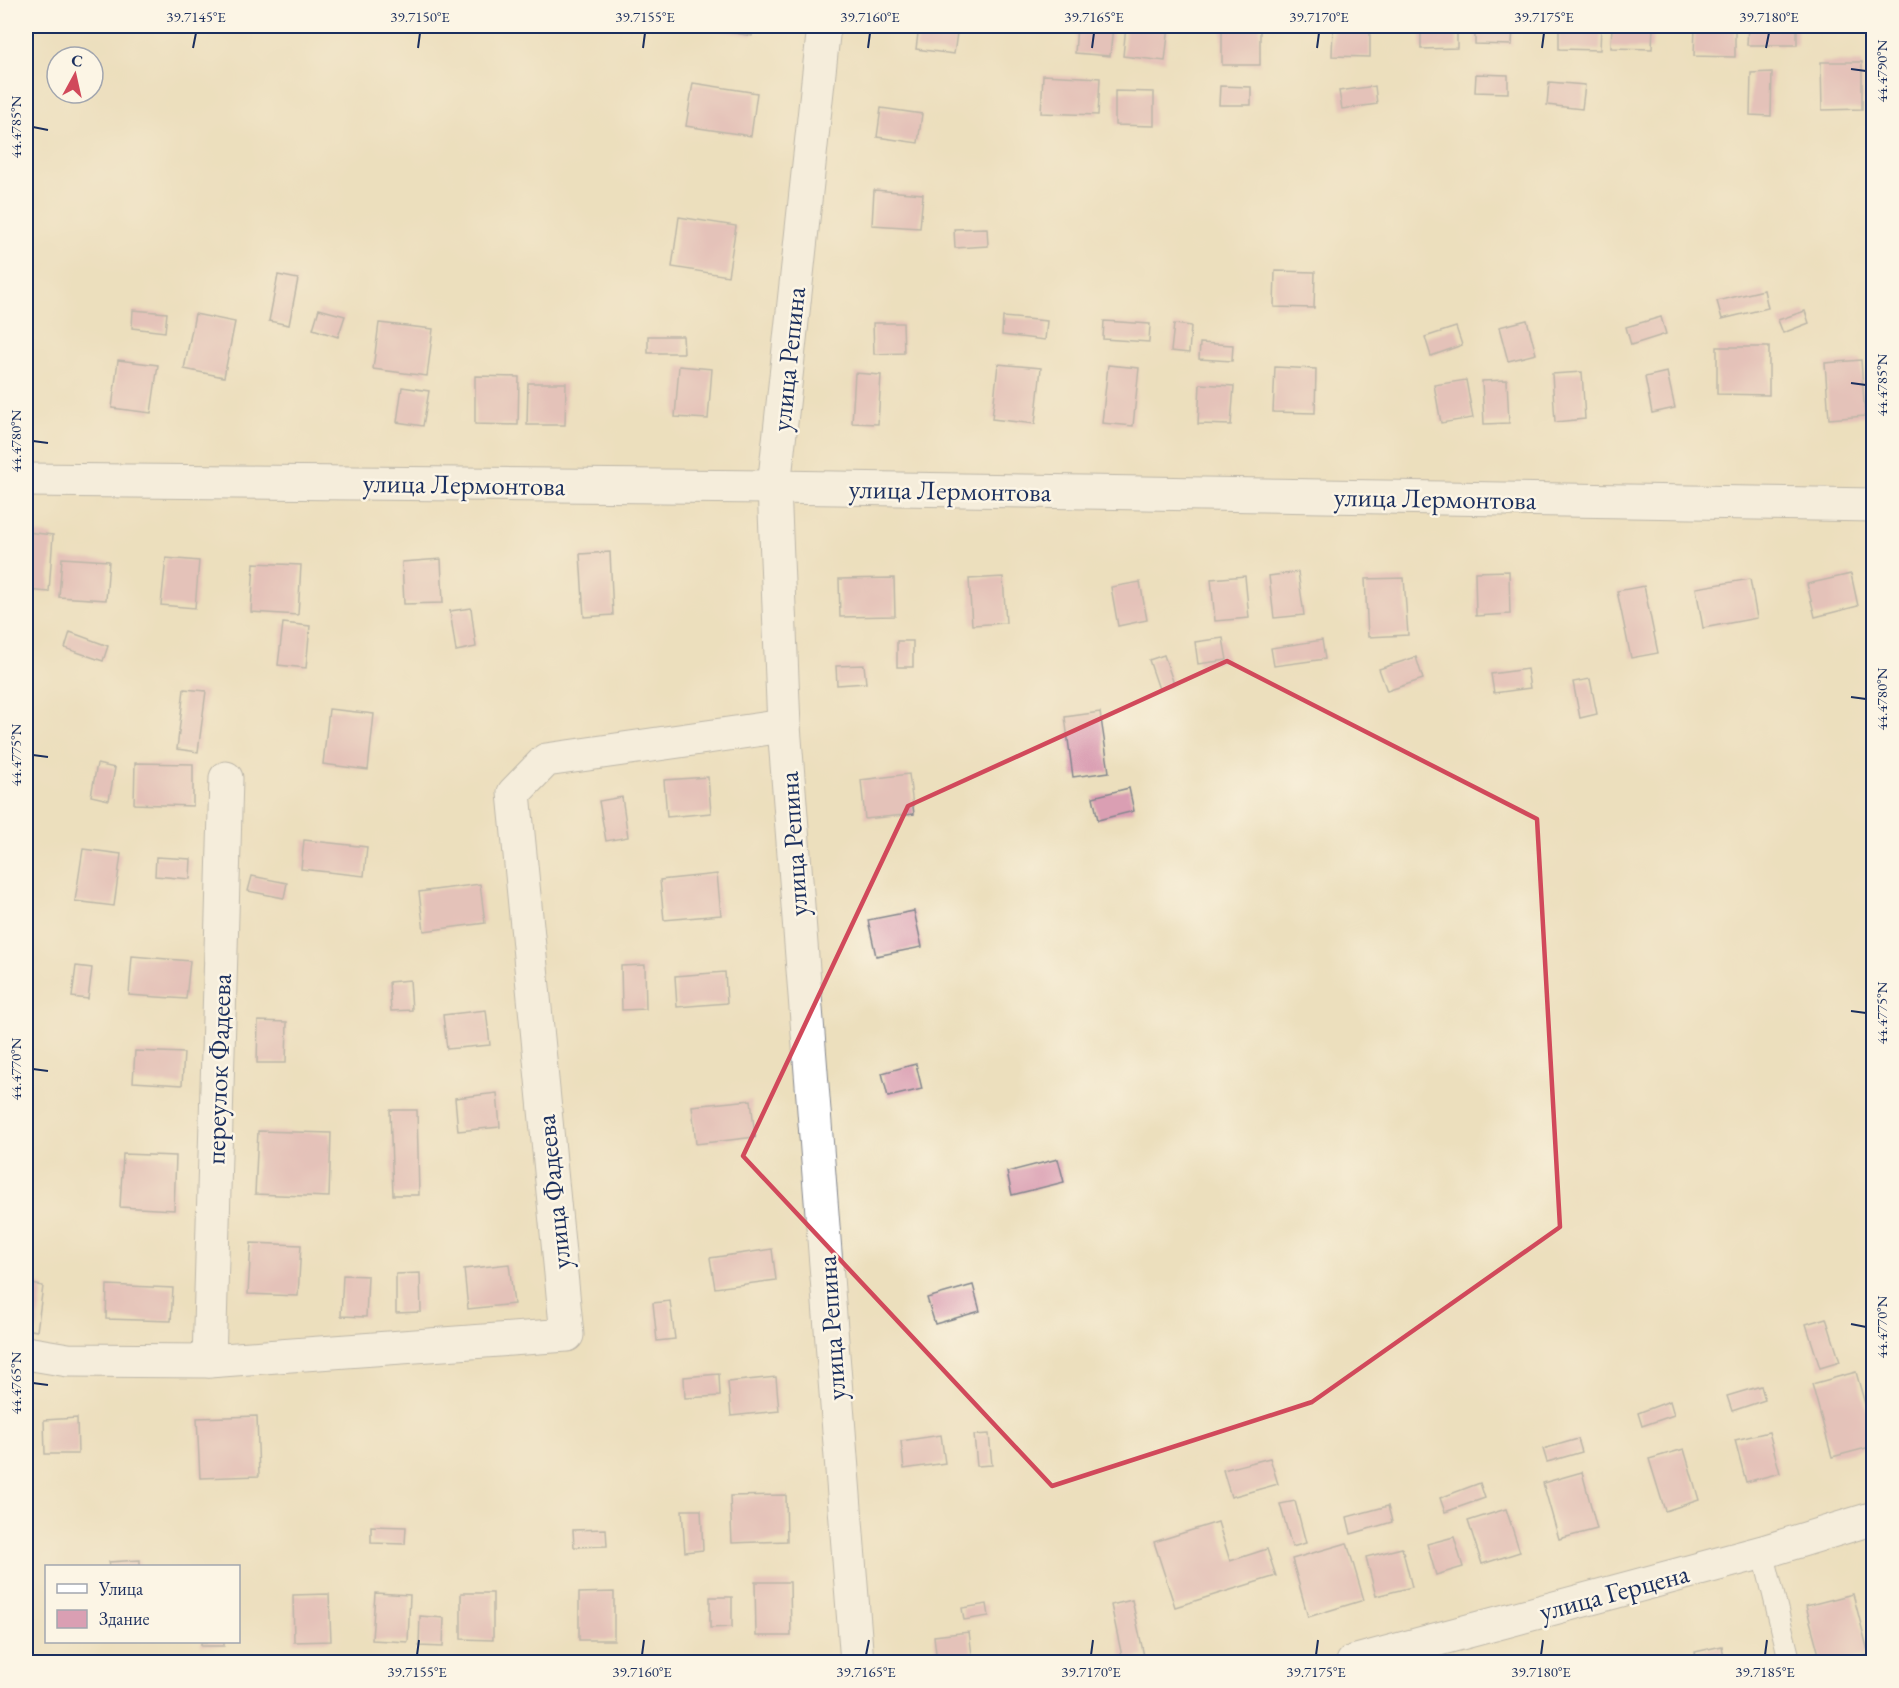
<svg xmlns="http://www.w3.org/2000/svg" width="1899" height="1688" viewBox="0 0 1899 1688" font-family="'EB Garamond',serif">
	<rect width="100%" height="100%" fill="#fcf5e5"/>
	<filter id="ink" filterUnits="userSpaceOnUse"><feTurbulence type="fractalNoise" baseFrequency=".0167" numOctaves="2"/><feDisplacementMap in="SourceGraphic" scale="12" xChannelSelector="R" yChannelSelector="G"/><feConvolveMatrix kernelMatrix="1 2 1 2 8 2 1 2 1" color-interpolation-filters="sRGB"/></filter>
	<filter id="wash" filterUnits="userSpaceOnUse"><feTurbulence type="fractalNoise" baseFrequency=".008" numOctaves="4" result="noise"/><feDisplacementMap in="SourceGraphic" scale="24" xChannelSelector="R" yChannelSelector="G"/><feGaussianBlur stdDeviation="1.35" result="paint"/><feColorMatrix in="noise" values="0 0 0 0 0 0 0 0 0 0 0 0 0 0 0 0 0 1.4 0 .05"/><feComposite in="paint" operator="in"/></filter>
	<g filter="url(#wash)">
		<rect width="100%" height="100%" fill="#ecdfbd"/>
		<g id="blocks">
			<g fill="#da9fb3">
				<polygon points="717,26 754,26 752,36 716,30"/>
				<polygon points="919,26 958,26 954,54 916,49"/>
				<polygon points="1077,26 1113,26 1110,56 1075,53"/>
				<polygon points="1126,26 1169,26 1165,61 1123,56"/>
				<rect x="1222" y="26" width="38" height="39"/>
				<polygon points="1333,26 1370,26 1370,57 1332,56"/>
				<polygon points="1421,26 1457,26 1457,48 1421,49"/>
				<polygon points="1475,26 1513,26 1512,45 1475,44"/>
				<polygon points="1559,26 1601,26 1600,50 1559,49"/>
				<polygon points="1612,26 1653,26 1652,49 1611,48"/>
				<polygon points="1695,26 1735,26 1735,57 1694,56"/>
				<polygon points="1748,26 1797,26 1797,45 1747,45"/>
				<polygon points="1821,62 1862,62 1862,109 1822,110"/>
				<polygon points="1772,72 1771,116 1750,115 1751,73"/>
				<polygon points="1476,74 1508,75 1508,93 1475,92"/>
				<polygon points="1043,75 1100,78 1098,115 1041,113"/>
				<polygon points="1549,82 1585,85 1582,109 1547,105"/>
				<polygon points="693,83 757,93 751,136 686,126"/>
				<polygon points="1220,86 1251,87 1251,105 1219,105"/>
				<polygon points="1375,86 1377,104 1342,109 1339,91"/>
				<polygon points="1115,91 1154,92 1154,126 1115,125"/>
				<polygon points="881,108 922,114 918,143 877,137"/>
				<polygon points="874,190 923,194 920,228 872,225"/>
				<polygon points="679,217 736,226 728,276 672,267"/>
				<polygon points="987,228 988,246 955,248 954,229"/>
				<polygon points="1275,271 1315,272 1314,308 1274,307"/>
				<polygon points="278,275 298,279 289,325 269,321"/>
				<polygon points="1764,290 1768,308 1722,319 1717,301"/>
				<polygon points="319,309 345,316 338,337 313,329"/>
				<polygon points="133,310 167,313 165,332 132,328"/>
				<polygon points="1805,311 1809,323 1783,333 1778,320"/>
				<polygon points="195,314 235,322 224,377 184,369"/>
				<polygon points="1003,317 1047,321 1045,340 1002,335"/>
				<polygon points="1661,317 1666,334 1631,345 1626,327"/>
				<polygon points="1527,320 1536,354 1508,361 1499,327"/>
				<polygon points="1104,321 1150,324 1149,342 1103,339"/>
				<polygon points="379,323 433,329 427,376 373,369"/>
				<polygon points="873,323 903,323 904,353 874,354"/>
				<polygon points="1174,324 1191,326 1189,353 1171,351"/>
				<polygon points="1456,327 1462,345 1431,356 1425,337"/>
				<polygon points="648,336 683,336 684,353 648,353"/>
				<polygon points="1200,343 1233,345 1232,361 1199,359"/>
				<polygon points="1717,347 1769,347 1769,395 1717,394"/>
				<polygon points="118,360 158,365 151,413 112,408"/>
				<polygon points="1861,360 1865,416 1829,419 1825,363"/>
				<polygon points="998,364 1041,368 1035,424 992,419"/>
				<polygon points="1108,365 1139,368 1133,426 1102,423"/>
				<polygon points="679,366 712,369 708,419 675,417"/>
				<polygon points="1275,367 1316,369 1315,413 1273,412"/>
				<polygon points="1582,372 1585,419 1555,422 1552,374"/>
				<polygon points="1667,372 1675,408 1652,413 1645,377"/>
				<polygon points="855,373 881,375 878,424 852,423"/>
				<polygon points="475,376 519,377 518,425 475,424"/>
				<polygon points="1466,380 1473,418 1441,423 1434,385"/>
				<polygon points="1507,380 1509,423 1484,424 1482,381"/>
				<polygon points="528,383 566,383 565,425 527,425"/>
				<polygon points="1200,384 1234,386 1231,425 1198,424"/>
				<polygon points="402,387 429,391 423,426 397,422"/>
				<polygon points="26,532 53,535 49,592 26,590"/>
				<polygon points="610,552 613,615 584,617 580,554"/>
				<polygon points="62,558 109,561 106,600 59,597"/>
				<polygon points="166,558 199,561 195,608 161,605"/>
				<polygon points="441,559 443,603 404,604 402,562"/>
				<polygon points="254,563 301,565 298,615 251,612"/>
				<polygon points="1509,571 1510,614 1476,616 1475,572"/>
				<polygon points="1298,572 1304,615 1274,618 1269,576"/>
				<polygon points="1851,574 1858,606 1815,617 1807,584"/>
				<polygon points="1245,576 1249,618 1215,621 1211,579"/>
				<polygon points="1003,577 1006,623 972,625 969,579"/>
				<polygon points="894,578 895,616 840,617 839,579"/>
				<polygon points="1404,578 1408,635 1368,637 1365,579"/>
				<polygon points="1750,579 1757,618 1703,628 1696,588"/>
				<polygon points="1140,582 1147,620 1118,626 1111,587"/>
				<polygon points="1644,586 1658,653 1631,658 1617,591"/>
				<polygon points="471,608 476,647 456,651 450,611"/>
				<polygon points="283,623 310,626 306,668 278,665"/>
				<polygon points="70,632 108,646 103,661 65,648"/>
				<polygon points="1223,638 1227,660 1198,664 1195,642"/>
				<polygon points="1322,640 1325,659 1274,666 1271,648"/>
				<rect x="897" y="641" width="16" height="26"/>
				<polygon points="1164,655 1174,684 1159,689 1149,660"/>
				<polygon points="1416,657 1423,679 1387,691 1379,669"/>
				<polygon points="864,665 866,683 837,685 836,666"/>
				<polygon points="1527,669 1530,688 1494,693 1491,674"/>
				<polygon points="1590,679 1597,714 1580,718 1573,682"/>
				<polygon points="184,689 206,691 198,752 177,749"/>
				<polygon points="329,709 374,714 368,770 323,764"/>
				<polygon points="1100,712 1109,772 1073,777 1065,717"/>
				<polygon points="135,763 193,764 193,806 134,804"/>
				<polygon points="97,764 115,768 109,800 91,796"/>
				<polygon points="909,774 914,814 865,819 861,780"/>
				<polygon points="708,777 711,813 667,817 664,780"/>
				<polygon points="1129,788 1134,811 1098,820 1093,797"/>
				<polygon points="622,797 628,837 606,841 599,801"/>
				<polygon points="304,840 367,847 364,876 301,869"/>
				<polygon points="83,849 121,854 114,906 75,901"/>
				<polygon points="156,857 191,859 190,879 155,876"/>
				<polygon points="717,874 721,915 664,920 660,880"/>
				<polygon points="252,876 287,883 284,898 248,891"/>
				<polygon points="480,884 485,923 424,931 419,892"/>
				<polygon points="914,911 922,947 876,956 868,920"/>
				<polygon points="132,956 190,961 186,999 129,995"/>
				<polygon points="645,965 646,1009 622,1010 621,966"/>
				<polygon points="76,966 92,968 88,999 72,997"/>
				<polygon points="725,972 727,1003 677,1007 675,976"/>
				<polygon points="410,980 412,1010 391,1011 389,982"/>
				<polygon points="486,1010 490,1045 447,1049 443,1015"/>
				<polygon points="258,1021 287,1022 286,1063 257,1063"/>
				<polygon points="135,1051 184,1053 182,1085 133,1082"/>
				<polygon points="916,1064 922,1089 888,1097 882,1073"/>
				<polygon points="497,1093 500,1127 458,1131 455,1098"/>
				<polygon points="751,1100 755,1137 696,1144 692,1106"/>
				<polygon points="390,1110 417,1110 419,1195 393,1195"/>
				<polygon points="258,1131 331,1133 329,1197 255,1194"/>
				<polygon points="123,1154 176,1156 174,1210 120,1207"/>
				<polygon points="1058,1159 1064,1182 1012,1195 1007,1172"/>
				<polygon points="251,1243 301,1245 298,1296 248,1294"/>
				<polygon points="772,1249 776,1280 715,1288 710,1258"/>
				<polygon points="509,1264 514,1304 468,1309 464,1269"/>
				<polygon points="420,1273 421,1312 396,1313 396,1274"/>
				<polygon points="343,1275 368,1276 366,1317 341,1316"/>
				<polygon points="26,1283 43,1286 37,1331 26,1329"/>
				<polygon points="107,1285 173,1288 171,1321 106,1319"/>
				<polygon points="973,1285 980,1311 935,1324 927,1298"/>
				<polygon points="670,1301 675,1339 657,1341 653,1303"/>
				<polygon points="1826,1318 1840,1362 1820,1368 1806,1324"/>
				<polygon points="1856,1372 1874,1436 1874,1446 1832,1457 1812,1384"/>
				<polygon points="719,1374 720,1396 685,1398 684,1377"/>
				<polygon points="776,1377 779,1411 731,1416 728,1382"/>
				<polygon points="1761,1386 1765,1400 1732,1411 1727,1396"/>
				<polygon points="1670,1401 1674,1415 1642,1426 1638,1413"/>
				<polygon points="257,1416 259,1476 200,1478 197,1418"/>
				<polygon points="77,1418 78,1454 45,1454 44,1420"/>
				<polygon points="1769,1432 1780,1473 1746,1482 1735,1440"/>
				<polygon points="989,1434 992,1465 977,1466 974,1435"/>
				<polygon points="941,1435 945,1463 904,1469 901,1441"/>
				<polygon points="1578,1439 1582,1452 1547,1462 1543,1449"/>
				<polygon points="1684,1449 1699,1500 1665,1511 1649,1459"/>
				<polygon points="1270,1458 1278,1484 1231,1497 1223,1470"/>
				<polygon points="1582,1472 1597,1529 1559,1539 1543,1483"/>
				<polygon points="1480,1483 1485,1498 1445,1512 1440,1498"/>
				<polygon points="786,1495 787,1541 732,1543 730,1496"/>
				<polygon points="1295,1501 1306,1543 1292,1547 1280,1504"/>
				<polygon points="1388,1506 1392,1522 1351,1534 1347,1517"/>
				<polygon points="1506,1509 1520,1552 1482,1564 1468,1521"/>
				<polygon points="682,1510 701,1510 703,1550 685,1552"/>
				<polygon points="1218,1522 1230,1561 1267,1549 1276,1576 1175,1607 1154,1542"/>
				<polygon points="371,1526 406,1527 405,1544 371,1543"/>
				<polygon points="606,1529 607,1546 574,1547 573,1530"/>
				<polygon points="1454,1537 1463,1567 1436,1575 1427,1544"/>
				<polygon points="1347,1543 1364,1600 1308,1617 1292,1559"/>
				<polygon points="1402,1548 1412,1587 1376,1596 1366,1557"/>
				<polygon points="140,1560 140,1566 110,1566 109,1562"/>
				<polygon points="755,1582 790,1582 791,1636 756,1636"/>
				<polygon points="614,1592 614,1640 579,1640 579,1593"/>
				<polygon points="375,1593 410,1595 408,1642 372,1640"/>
				<polygon points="461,1593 493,1593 493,1640 461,1639"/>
				<polygon points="329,1594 331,1641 294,1642 293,1595"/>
				<polygon points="1853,1594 1869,1655 1840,1662 1821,1662 1806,1606"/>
				<polygon points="710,1597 732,1597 732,1627 710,1628"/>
				<polygon points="1132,1600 1144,1656 1123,1661 1111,1605"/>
				<polygon points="987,1604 989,1616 964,1620 962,1608"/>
				<polygon points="420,1616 444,1618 443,1647 419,1646"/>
				<polygon points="969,1632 973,1662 937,1662 934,1636"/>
				<rect x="201" y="1642" width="23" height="4"/>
				<polygon points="1722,1646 1725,1662 1697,1662 1695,1652"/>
			</g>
		</g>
	</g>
	<g filter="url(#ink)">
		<use href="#blocks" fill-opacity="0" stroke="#84878e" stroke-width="1.5"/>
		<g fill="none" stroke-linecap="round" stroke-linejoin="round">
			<g stroke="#84878e" stroke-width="23">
				<polyline id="service" points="1763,1552 1790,1662"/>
			</g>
			<g stroke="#84878e" stroke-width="35">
				<g id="minor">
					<polyline points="824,26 774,487 784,726 857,1662"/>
					<polyline points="26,480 774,487 1874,505"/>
					<polyline points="26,1353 68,1360 209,1361 567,1335 514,793 546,760 784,726"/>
					<polyline points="209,1361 226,778"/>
					<polyline points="1353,1662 1763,1552 1874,1518"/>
				</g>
			</g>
			<use href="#service" stroke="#fff" stroke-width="21"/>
			<use href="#minor" stroke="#fff" stroke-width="33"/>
		</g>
	</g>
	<path d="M0 0H1899V1688H0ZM 1227,661 L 1537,819 L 1560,1227 L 1312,1402 L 1052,1486 L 743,1156 L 908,806 Z" fill="#ecdfbd" fill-opacity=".55" fill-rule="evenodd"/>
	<path fill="none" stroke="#d1495b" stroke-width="4.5" stroke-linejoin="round" d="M 1227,661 L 1537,819 L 1560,1227 L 1312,1402 L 1052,1486 L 743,1156 L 908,806 Z"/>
	<path fill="none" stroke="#1b2f5e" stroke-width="2" d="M 193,48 L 196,33M 418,48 L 420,33M 643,48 L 645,33M 868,48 L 870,33M 1092,48 L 1094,33M 1317,48 L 1319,33M 1542,48 L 1544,33M 1766,48 L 1769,33M 1851,69 L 1866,71M 33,127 L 48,130M 1851,383 L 1866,385M 33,441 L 48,443M 1851,697 L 1866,699M 33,755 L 48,757M 1851,1011 L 1866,1013M 33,1069 L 48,1071M 1851,1324 L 1866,1327M 33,1383 L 48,1385M 417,1655 L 419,1640M 642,1655 L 644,1640M 866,1655 L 869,1640M 1091,1655 L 1093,1640M 1316,1655 L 1318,1640M 1541,1655 L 1543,1640M 1765,1655 L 1767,1640"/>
	<g text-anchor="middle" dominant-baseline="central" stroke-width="5" stroke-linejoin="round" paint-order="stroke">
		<g font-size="27" fill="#1b2f5e" stroke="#fcf5e5">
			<text transform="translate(788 359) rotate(-84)">улица Репина</text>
			<text transform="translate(464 484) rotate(1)">улица Лермонтова</text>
			<text transform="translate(950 490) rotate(1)">улица Лермонтова</text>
			<text transform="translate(1435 498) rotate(1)">улица Лермонтова</text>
			<text transform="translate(793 844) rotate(-94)">улица Репина</text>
			<text transform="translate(218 1069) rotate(-88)">переулок Фадеева</text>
			<text transform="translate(553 1192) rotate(-96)">улица Фадеева</text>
			<text transform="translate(831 1328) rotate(-94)">улица Репина</text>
			<text transform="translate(1614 1592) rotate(-15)">улица Герцена</text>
		</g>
	</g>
	<rect width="1899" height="1688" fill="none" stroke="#fcf5e5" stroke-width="66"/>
	<rect x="45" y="1565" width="195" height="78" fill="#fcf5e5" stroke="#a2a6af" stroke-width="1.5"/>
	<rect x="57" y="1584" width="30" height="9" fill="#ffffff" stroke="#a2a6af" stroke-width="1.5"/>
	<text x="99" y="1595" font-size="18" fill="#1b2f5e">Улица</text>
	<rect x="57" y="1610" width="30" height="18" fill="#da9fb3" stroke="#a2a6af" stroke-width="1.5"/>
	<text x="99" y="1625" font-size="18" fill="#1b2f5e">Здание</text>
	<g transform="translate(75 75) rotate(8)"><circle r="28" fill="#fcf5e5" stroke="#a2a6af" stroke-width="1.5"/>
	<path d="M0-4.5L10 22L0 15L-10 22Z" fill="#d1495b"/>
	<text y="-9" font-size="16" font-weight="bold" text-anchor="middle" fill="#1b2f5e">С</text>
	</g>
	<rect x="33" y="33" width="1833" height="1622" fill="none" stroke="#1b2f5e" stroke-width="2"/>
	<g font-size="15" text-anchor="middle" fill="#1b2f5e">
		<text x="196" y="22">39.7145°E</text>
		<text x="420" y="22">39.7150°E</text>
		<text x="645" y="22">39.7155°E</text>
		<text x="870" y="22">39.7160°E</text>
		<text x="1094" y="22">39.7165°E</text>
		<text x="1319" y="22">39.7170°E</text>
		<text x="1544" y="22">39.7175°E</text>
		<text x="1769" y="22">39.7180°E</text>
		<text transform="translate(1882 71) rotate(-90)" y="5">44.4790°N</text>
		<text transform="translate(16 127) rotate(-90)" y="5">44.4785°N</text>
		<text transform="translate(1882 385) rotate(-90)" y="5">44.4785°N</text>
		<text transform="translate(16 441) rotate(-90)" y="5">44.4780°N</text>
		<text transform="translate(1882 699) rotate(-90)" y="5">44.4780°N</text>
		<text transform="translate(16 755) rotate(-90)" y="5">44.4775°N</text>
		<text transform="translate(1882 1013) rotate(-90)" y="5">44.4775°N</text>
		<text transform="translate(16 1069) rotate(-90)" y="5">44.4770°N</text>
		<text transform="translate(1882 1327) rotate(-90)" y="5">44.4770°N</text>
		<text transform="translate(16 1383) rotate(-90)" y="5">44.4765°N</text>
		<text x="417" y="1677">39.7155°E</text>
		<text x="642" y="1677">39.7160°E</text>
		<text x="866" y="1677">39.7165°E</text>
		<text x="1091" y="1677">39.7170°E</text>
		<text x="1316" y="1677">39.7175°E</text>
		<text x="1541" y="1677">39.7180°E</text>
		<text x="1765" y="1677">39.7185°E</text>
	</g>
</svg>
